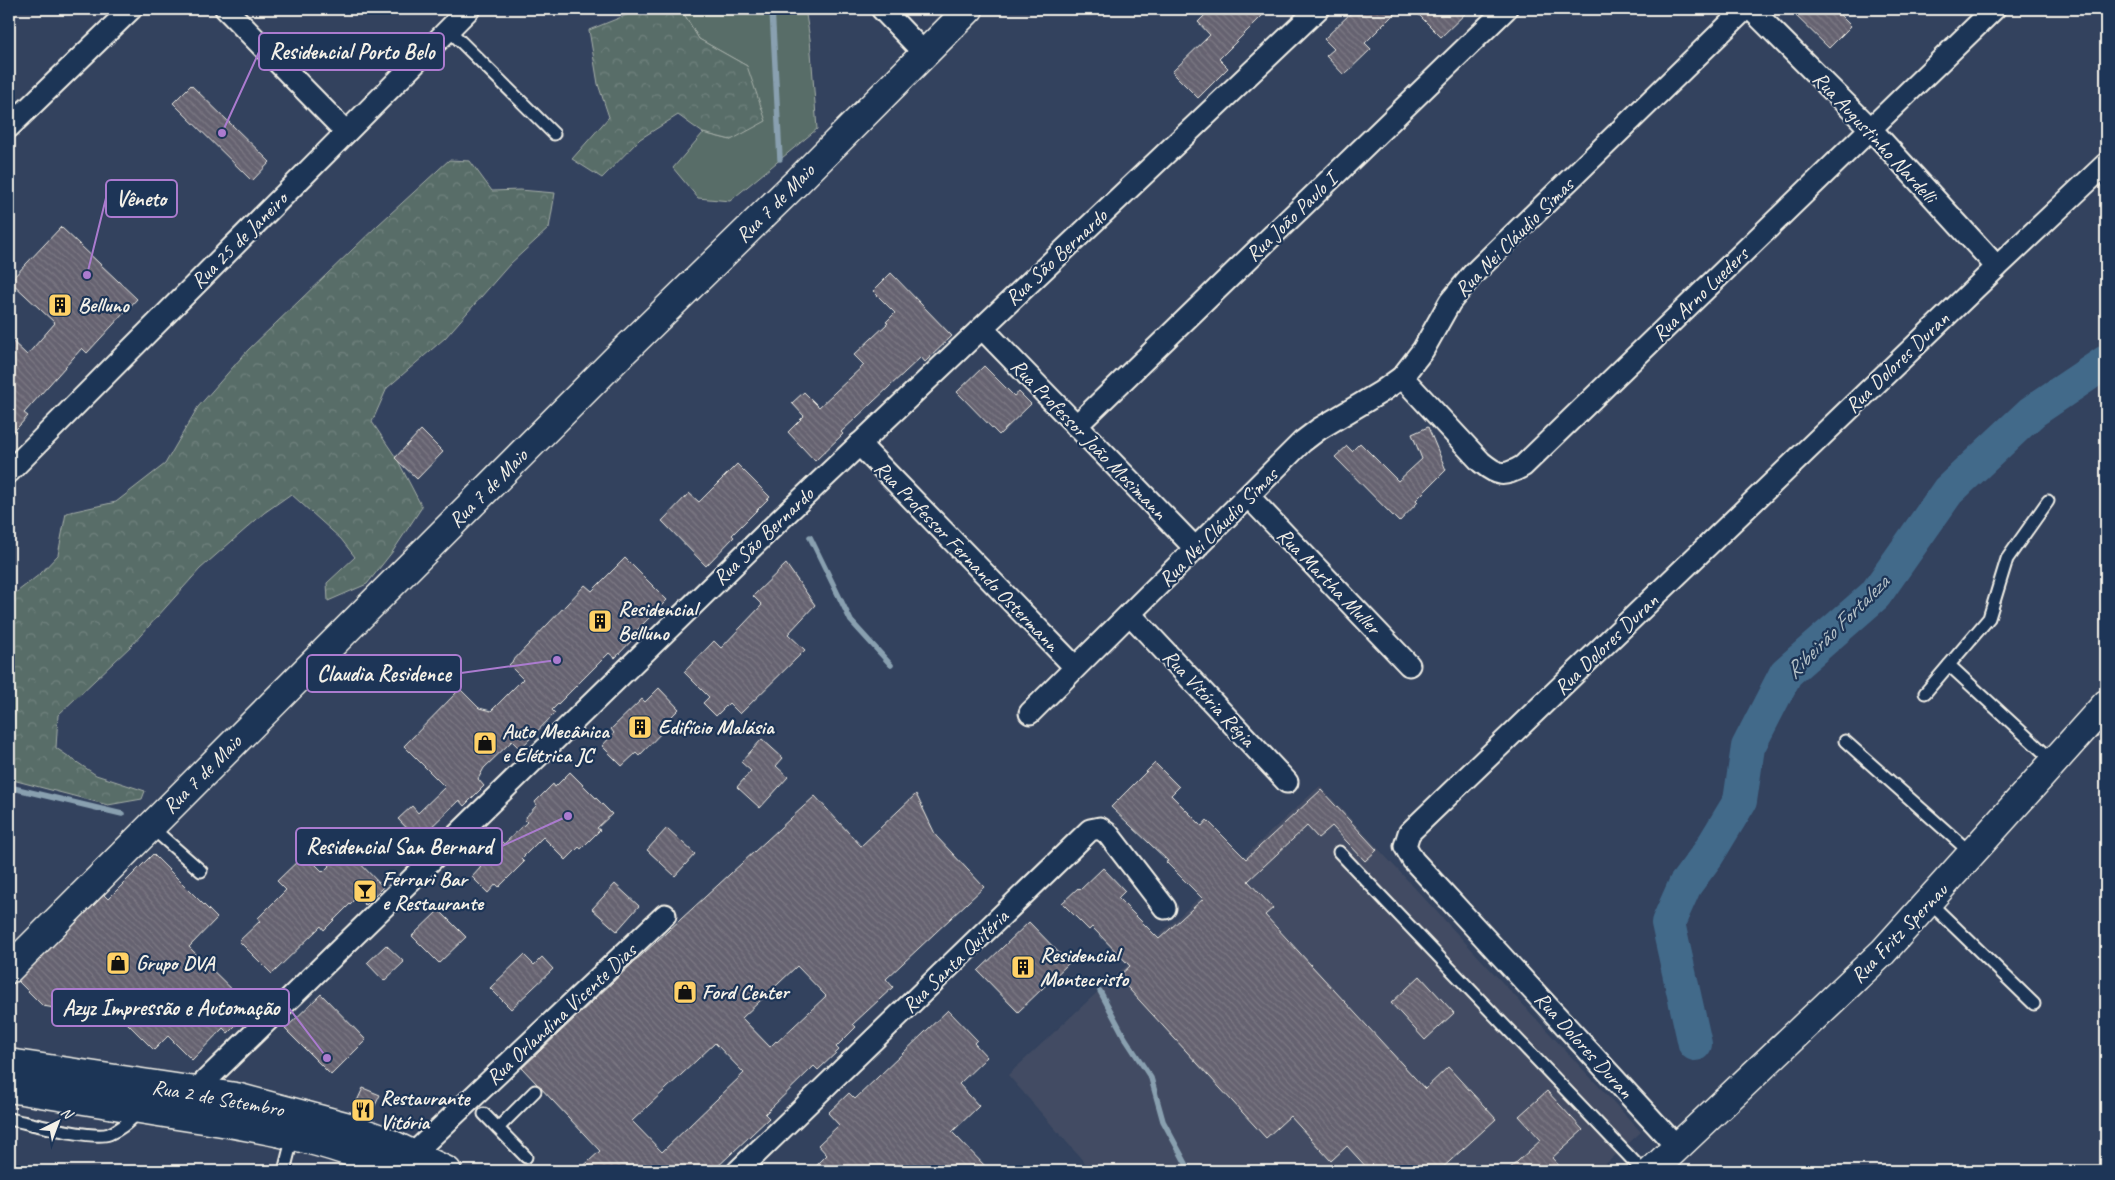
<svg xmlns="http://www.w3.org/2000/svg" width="2115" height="1180" viewBox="0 0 2115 1180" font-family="Caveat,sans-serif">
	<defs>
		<pattern id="forest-crowns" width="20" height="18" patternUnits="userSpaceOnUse" patternTransform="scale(1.25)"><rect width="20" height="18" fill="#586d68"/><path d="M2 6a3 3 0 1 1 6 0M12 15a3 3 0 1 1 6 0" fill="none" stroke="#71827e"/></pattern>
		<pattern id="building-back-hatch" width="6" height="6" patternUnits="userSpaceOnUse" patternTransform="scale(1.25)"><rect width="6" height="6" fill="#656270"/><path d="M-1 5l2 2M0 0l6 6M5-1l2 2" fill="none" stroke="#7c7984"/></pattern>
	</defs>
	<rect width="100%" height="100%" fill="#33425e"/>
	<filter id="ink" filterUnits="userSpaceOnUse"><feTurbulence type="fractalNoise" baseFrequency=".02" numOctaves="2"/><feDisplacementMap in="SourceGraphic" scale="10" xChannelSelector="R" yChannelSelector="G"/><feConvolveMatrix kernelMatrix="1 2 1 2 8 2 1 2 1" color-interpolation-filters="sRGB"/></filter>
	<g filter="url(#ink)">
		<polygon fill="#424c63" points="1320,786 1641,1132 1598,1171 1313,1171 1308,1166 1302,1171 1092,1171 1008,1075"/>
		<polygon fill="#586d68" stroke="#a6afa8" points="681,9 805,9 810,39 817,129 730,201 698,198 673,168 703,133 731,140 747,66 699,39"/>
		<g fill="url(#forest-crowns)" stroke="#a6afa8">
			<polygon points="634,9 681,9 699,39 747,66 766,121 731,140 703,133 678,115 640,139 602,178 572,159 609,117 598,84 589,30 634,12"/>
			<polygon points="449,160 470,161 492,191 520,190 555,193 549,228 510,264 445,338 387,388 372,422 397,459 422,507 393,551 367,584 328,601 327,583 355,557 341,539 291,494 264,513 200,569 132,645 58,715 56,748 96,775 145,791 142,799 108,805 9,779 9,598 40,574 58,555 66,513 116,502 165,464 198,407 248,350 378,225"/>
		</g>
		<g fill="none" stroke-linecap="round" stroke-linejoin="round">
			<g stroke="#89a0b0" stroke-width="5.5">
				<polyline points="772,9 780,159"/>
				<polyline points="810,537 851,621 891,665"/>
				<polyline points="9,787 122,814"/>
				<polyline points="1100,991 1125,1038 1151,1078 1163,1121 1190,1171"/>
			</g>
			<polyline stroke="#426a8a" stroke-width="34" points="1695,1044 1668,923 1685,885 1708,854 1740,801 1748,747 1786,673 1875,595 1948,491 2032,412 2106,362"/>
		</g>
		<g fill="url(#building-back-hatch)" stroke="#f4f1e8" fill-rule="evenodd">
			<polygon points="1211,9 1269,9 1219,59 1228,68 1198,98 1172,72 1210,35 1198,22"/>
			<polygon points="1355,9 1399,9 1365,43 1371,49 1344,75 1326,56 1334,49 1324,39"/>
			<polygon points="1413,9 1470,9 1441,37"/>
			<polygon points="1789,9 1834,9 1851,26 1829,48"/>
			<polygon points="191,85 270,162 252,181 173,103"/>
			<polygon points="61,227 137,299 87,353 82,348 24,413 28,416 9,437 9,338 27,355 55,323 10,281"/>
			<polygon points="891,273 952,336 925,362 921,357 841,432 843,434 815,461 788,432 804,416 792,403 804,392 819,407 864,365 854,355 888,323 886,322 895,313 873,291"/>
			<polygon points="984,366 1014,396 1019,392 1031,404 999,435 957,392"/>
			<polygon points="1428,427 1446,470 1416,500 1418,502 1399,522 1335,457 1347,446 1352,451 1360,443 1398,481 1422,459 1412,434"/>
			<polygon points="421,430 443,452 417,479 395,458"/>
			<polygon points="737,464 770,497 732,535 734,537 706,566 662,521 689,493 699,502"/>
			<polygon points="625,558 667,600 634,633 637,635 615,658 609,653 552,710 555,713 520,749 512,741 484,768 478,779 484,786 464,806 459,800 418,840 398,819 412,806 418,813 445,787 404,746 460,689 479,708 491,711 523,679 509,665 585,585 592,591"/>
			<polygon points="786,564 815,605 788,634 805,650 740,714 729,703 716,716 703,703 709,697 684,672 714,641 721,648 762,605 753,596"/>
			<polygon points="659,688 679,709 666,722 669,725 639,756 636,753 622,766 602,746 614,733 611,729 642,699 645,702"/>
			<polygon points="762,739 783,758 776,766 788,777 760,808 737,787 751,771 741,762"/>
			<polygon points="1155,763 1179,787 1171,795 1202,826 1207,820 1246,859 1321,790 1377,850 1365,861 1332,826 1318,838 1307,826 1248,881 1273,908 1265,915 1425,1089 1448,1067 1496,1119 1439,1171 1370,1171 1347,1146 1331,1161 1290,1116 1266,1138 1118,977 1130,966 1092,927 1089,930 1062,903 1078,888 1080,890 1103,868 1125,891 1118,898 1159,939 1203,899 1166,862 1168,861 1111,807"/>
			<polygon points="570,772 612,814 597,828 600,830 581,849 579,847 566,860 543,837 521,859 524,862 499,887 496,884 488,893 472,877 481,867 478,864 501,841 504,844 527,822 524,819 537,805 535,802 553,784 555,787"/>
			<path d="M 916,794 L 936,836 L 984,887 L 886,979 L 893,987 L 853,1024 L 856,1027 L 836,1047 L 839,1050 L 818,1070 L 814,1066 L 765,1114 L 769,1118 L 713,1171 L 578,1171 L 600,1151 L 522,1068 L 632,964 L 815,796 L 861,846 ZM 797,966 L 826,996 L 777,1042 L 776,1041 L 770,1047 L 742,1018 ZM 715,1043 L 744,1073 L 662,1152 L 632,1121 Z"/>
			<polygon points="667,828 695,854 675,876 647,850"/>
			<polygon points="346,849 383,887 365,905 357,897 324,930 321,926 272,974 239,941 260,921 258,918 286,890 277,881 305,854 323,872"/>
			<polygon points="153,854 217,918 189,947 252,1009 228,1033 223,1028 192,1060 168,1036 154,1050 124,1020 43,1006 18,981 104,895 108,899"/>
			<polygon points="615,884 639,906 617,931 592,909"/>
			<polygon points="439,910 466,937 439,963 412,936"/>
			<polygon points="1029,922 1069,963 1018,1012 978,971"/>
			<polygon points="386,945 404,962 384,981 367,963"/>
			<polygon points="524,955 534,965 542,957 553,969 511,1009 490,988"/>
			<polygon points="1420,976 1454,1013 1425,1040 1391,1003"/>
			<polygon points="321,994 366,1040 331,1075 285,1029"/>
			<polygon points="948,1010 977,1040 974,1043 987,1057 959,1084 979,1106 952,1132 990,1171 811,1171 827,1155 818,1145 839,1125 828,1113 849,1093 855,1099"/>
			<polygon points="363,1088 380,1095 369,1118 352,1112"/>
			<polygon points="1547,1091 1583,1130 1552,1158 1564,1171 1507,1171 1541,1140 1519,1116"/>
		</g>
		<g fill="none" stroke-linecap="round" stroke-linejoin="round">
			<g stroke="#f4f1e8" stroke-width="15">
				<g id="lane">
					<polyline points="448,29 554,134"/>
					<polyline points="1949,665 2054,762"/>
					<polyline points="1925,693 1989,618 2007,559 2048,501"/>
					<polyline points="1845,741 1972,854"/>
					<polyline points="151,827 201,871"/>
					<polyline points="1339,852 1643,1171"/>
					<polyline points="1929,902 2034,1004"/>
					<polyline points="484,1114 526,1157"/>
					<path d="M 9,1119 C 29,1123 92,1140 109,1134 C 122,1129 130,1120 140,1111"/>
					<polyline points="498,1128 535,1091"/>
					<polyline points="284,1171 293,1136"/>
				</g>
			</g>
			<g stroke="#f4f1e8" stroke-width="25">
				<g id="street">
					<polyline points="226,9 346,132"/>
					<polyline points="882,9 924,53"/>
					<polyline points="1751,9 1870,128 1997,267"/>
					<polyline points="9,127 131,9"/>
					<polyline points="982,328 1196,549"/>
					<path d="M 1402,377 L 1481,462 C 1498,476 1504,477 1523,466 L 1994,9"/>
					<polyline points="1076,426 1506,9"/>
					<polyline points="859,444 1075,667"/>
					<polyline points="9,472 469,9"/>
					<polyline points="1249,497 1409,665"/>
					<polyline points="1130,614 1287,782"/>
					<polyline points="1030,713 1302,442 1319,429 1381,392 1402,377 1423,350 1450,302 1473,274 1745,9"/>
					<polyline points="194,1092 788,512 1318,9"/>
					<polyline points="1677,1147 1413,860 1405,846 1409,833 1997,267 2106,164"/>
					<polyline points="413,1154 665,915"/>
					<polyline points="738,1171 1090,830 1100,828 1108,834 1165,908"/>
				</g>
			</g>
			<g stroke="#f4f1e8" stroke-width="31">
				<g id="secondary">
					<polyline points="9,969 624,351 798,181 969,9"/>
					<polyline points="1652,1171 1883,952 2106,704"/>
				</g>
			</g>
			<g stroke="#f4f1e8" stroke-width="31">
				<g id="primary">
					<polyline points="9,1063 236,1097 345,1126 383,1140 447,1171"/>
					<path d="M 9,1088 C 65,1097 121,1106 177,1115 C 251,1126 328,1138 396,1171"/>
				</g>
			</g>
			<use href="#lane" stroke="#1d3557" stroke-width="11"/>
			<use href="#street" stroke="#1d3557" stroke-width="21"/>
			<use href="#secondary" stroke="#1d3557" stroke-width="28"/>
			<use href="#primary" stroke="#1d3557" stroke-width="28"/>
		</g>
	</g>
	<defs>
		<g id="building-square" transform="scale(1.25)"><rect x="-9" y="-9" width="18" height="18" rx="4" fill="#ffd166" stroke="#1d3557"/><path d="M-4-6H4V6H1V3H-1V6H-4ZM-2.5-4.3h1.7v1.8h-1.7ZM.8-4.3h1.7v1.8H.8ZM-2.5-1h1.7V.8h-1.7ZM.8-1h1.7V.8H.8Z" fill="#111"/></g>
		<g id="shop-square" transform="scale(1.25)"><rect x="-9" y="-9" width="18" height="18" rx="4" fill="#ffd166" stroke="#1d3557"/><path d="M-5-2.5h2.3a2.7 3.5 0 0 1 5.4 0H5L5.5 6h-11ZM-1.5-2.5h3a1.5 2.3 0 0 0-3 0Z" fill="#111"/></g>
		<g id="bar-square" transform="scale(1.25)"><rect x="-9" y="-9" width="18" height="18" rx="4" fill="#ffd166" stroke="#1d3557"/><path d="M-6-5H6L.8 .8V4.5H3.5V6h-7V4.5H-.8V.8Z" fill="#111"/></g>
		<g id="restaurant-square" transform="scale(1.25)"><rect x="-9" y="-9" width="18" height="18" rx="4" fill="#ffd166" stroke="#1d3557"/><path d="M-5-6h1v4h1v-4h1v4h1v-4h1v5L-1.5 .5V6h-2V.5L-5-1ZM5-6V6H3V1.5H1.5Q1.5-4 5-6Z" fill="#111"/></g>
	</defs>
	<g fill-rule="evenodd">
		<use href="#building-square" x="60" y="305"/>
		<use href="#building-square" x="600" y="621"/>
		<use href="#building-square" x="640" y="727"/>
		<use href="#shop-square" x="485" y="743"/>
		<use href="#bar-square" x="365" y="891"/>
		<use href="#shop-square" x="118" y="963"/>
		<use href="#building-square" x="1023" y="967"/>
		<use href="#shop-square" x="685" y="992"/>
		<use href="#restaurant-square" x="363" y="1110"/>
	</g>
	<g text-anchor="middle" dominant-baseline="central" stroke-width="4.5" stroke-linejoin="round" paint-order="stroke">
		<g font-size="21" fill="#f4f1e8" stroke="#1d3557">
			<text transform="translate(1875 137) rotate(47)">Rua Augustinho Nardelli</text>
			<text transform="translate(775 203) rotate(-45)">Rua 7 de Maio</text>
			<text transform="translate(1291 217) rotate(-44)">Rua João Paulo I</text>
			<text transform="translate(1514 237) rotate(-45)">Rua Nei Cláudio Simas</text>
			<text transform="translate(239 240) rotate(-45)">Rua 25 de Janeiro</text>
			<text transform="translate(1056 257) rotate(-43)">Rua São Bernardo</text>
			<text transform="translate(1700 294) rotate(-44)">Rua Arno Lueders</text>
			<text transform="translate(1897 362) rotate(-44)">Rua Dolores Duran</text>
			<text transform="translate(1089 439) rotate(46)">Rua Professor João Mosimann</text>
			<text transform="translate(488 488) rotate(-45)">Rua 7 de Maio</text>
			<text transform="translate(1218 527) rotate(-45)">Rua Nei Cláudio Simas</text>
			<text transform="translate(763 536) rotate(-44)">Rua São Bernardo</text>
			<text transform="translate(967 556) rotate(46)">Rua Professor Fernando Ostermann</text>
			<text transform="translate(1329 581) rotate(46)">Rua Martha Muller</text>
			<text transform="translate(1606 644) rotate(-44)">Rua Dolores Duran</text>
			<text transform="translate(1209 698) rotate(47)">Rua Vitória Régia</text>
			<text transform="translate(202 774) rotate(-45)">Rua 7 de Maio</text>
			<text transform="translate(1899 933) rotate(-46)">Rua Fritz Spernau</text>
			<text transform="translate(955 961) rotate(-44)">Rua Santa Quitéria</text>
			<text transform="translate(561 1014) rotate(-43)">Rua Orlandina Vicente Dias</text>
			<text transform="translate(1584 1045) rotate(48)">Rua Dolores Duran</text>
			<text transform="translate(218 1098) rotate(10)">Rua 2 de Setembro</text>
		</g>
		<g font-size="21" font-weight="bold" fill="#f4f1e8" stroke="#1d3557" text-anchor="start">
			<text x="78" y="305">Belluno</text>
			<text x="618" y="609">Residencial<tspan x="618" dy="24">Belluno</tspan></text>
			<text x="658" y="727">Edifício Malásia</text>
			<text x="502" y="731">Auto Mecânica<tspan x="502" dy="24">e Elétrica JC</tspan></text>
			<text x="382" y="879">Ferrari Bar<tspan x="382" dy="24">e Restaurante</tspan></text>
			<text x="1040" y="955">Residencial<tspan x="1040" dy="24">Montecristo</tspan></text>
			<text x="136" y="963">Grupo DVA</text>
			<text x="702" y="992">Ford Center</text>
			<text x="380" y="1098">Restaurante<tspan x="380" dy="24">Vitória</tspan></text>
		</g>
		<g font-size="22" font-style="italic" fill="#b6c2c7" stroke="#1d3557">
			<text transform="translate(1837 627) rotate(-45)">Ribeirão Fortaleza</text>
		</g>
	</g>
	<path fill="none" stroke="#ab7bcf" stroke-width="2" d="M222 133L259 52M87 275L106 198M557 660L461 673M568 816L502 846M327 1058L289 1008"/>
	<g fill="#ab7bcf" stroke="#1d3557" stroke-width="2">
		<circle cx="222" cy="133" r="5"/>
		<circle cx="87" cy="275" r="5"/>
		<circle cx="557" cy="660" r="5"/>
		<circle cx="568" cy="816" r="5"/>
		<circle cx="327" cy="1058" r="5"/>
	</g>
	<g fill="#1d3557" stroke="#ab7bcf" stroke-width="2">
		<rect x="259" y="33" width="185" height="37" rx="5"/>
		<rect x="106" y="180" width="71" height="37" rx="5"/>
		<rect x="307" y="655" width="154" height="37" rx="5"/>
		<rect x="296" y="828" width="206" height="37" rx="5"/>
		<rect x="52" y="989" width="237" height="37" rx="5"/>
	</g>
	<g font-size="22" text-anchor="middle" font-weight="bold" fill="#f4f1e8">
		<text x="352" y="59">Residencial Porto Belo</text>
		<text x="141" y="206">Vêneto</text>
		<text x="384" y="681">Claudia Residence</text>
		<text x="399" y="854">Residencial San Bernard</text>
		<text x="171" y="1015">Azyz Impressão e Automação</text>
	</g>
	<rect width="2115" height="1180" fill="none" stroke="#1d3557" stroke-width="30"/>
	<rect x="15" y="15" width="2085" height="1150" fill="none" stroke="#f4f1e8" stroke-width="2" filter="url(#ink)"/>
	<g transform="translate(58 1122) rotate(42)" stroke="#1d3557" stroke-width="4" paint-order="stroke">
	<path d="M0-4L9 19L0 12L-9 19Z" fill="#f4f1e8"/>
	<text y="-8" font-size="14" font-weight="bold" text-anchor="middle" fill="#f4f1e8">N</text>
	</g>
</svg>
